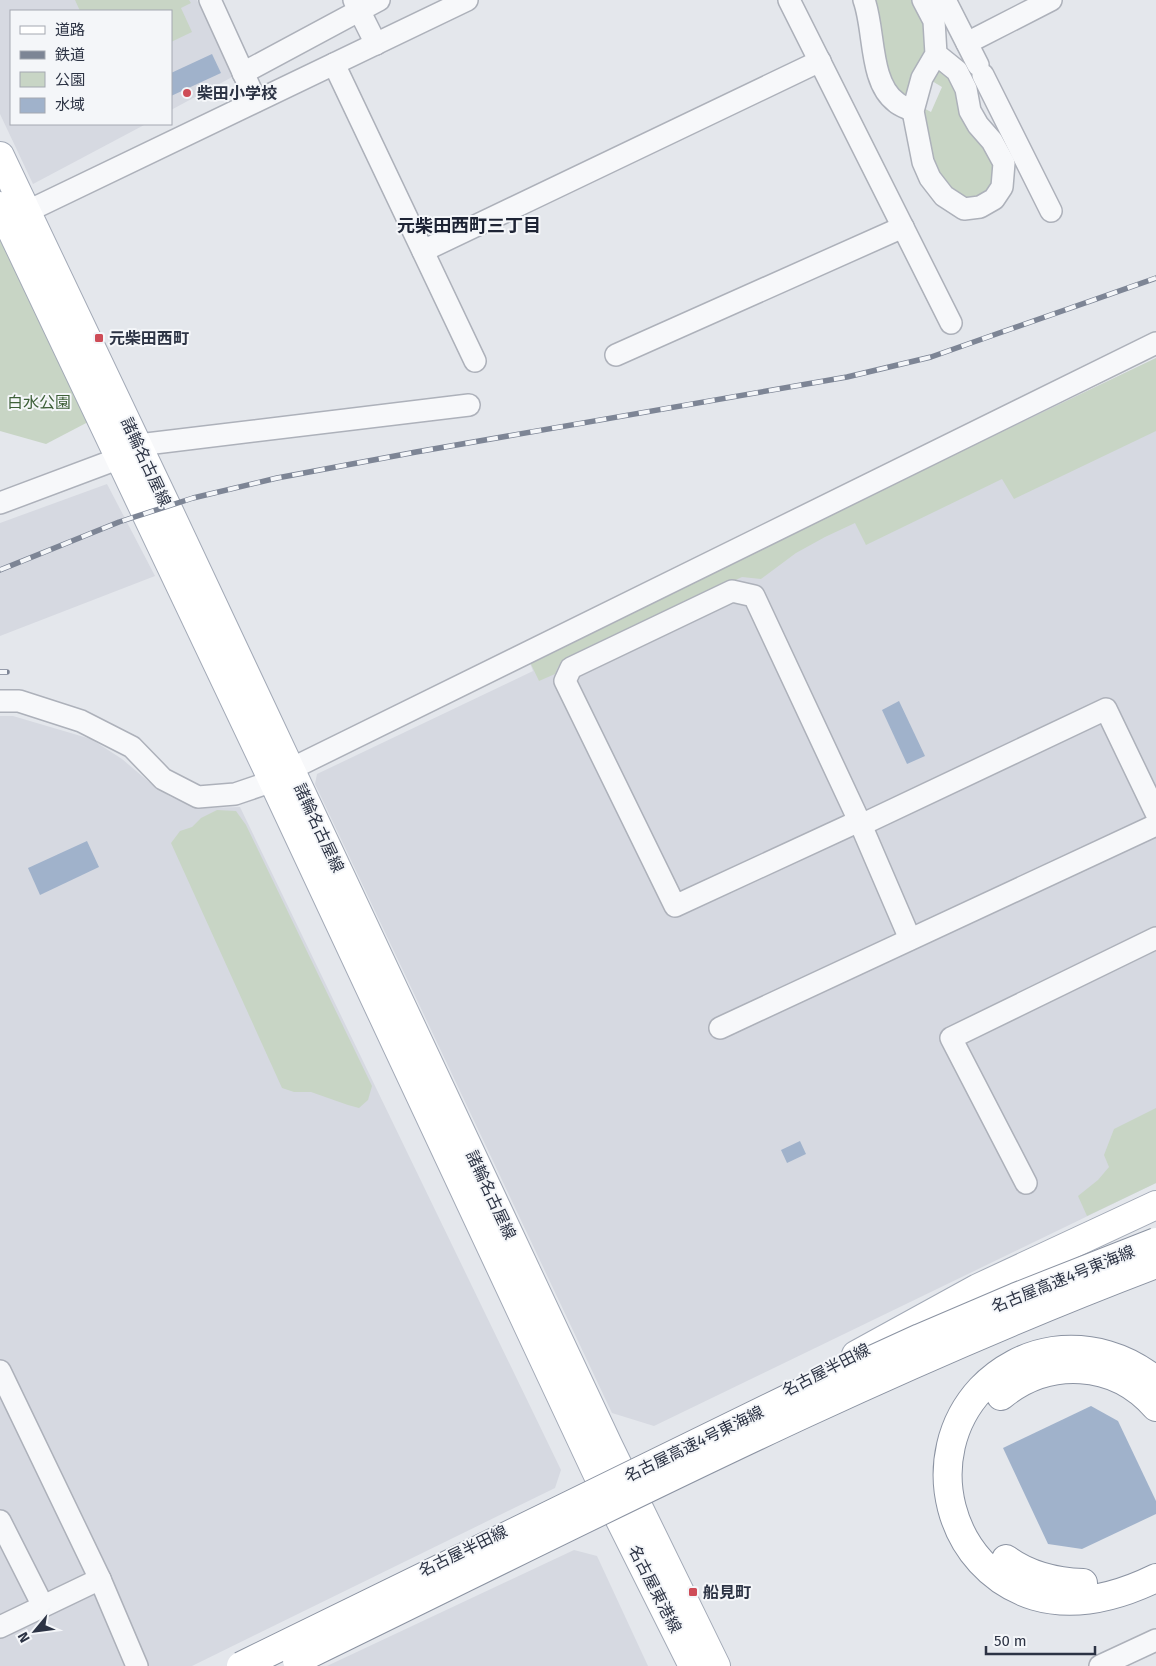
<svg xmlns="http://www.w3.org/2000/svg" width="1156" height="1666" viewBox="0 0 1156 1666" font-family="'Fira Sans','Noto Sans JP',sans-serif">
	<rect width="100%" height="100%" fill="#e4e7ec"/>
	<g fill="#d6d9e1">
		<polygon points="0,0 197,0 234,76 171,110 171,11 11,11 11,124 146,124 33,184 0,114"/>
		<polygon points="1156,358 1156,1183 654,1426 612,1413 315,784 317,774 533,671 528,658"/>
		<polygon points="107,484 155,576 0,636 0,523"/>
		<polygon points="0,716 13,716 91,739 122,759 155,787 171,797 187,804 202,808 240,807 561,1470 555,1488 192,1666 0,1666"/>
		<polygon points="574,1550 597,1556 648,1666 327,1666"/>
	</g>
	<g fill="#c8d5c5">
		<polygon points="75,0 189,0 191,3 181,8 192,32 171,42 171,11 80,11"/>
		<polygon points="867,0 918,0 932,52 910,104 884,83"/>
		<polygon points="937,61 951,73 999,165 991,196 963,203 933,175 920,106 931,112 942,87 927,78"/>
		<polygon points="0,234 90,421 46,444 0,431"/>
		<polygon points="1156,358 1156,431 1014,499 1002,479 866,545 855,523 825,537 796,553 761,579 742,577 566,660 558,667 555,674 539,681 528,658"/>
		<polygon points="217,810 236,811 246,825 372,1086 368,1100 359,1108 348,1105 311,1092 294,1092 282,1088 171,843 180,831 192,827 201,818"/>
		<polygon points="1156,1108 1156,1183 1087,1216 1078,1196 1098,1180 1109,1167 1104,1155 1114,1129"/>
	</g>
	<g fill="#a0b2cb">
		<polygon points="212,54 221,73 171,96 171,73"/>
		<polygon points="899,701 925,756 907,764 882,710"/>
		<polygon points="87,841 99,867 40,895 28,868"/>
		<polygon points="800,1141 806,1154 787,1163 781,1150"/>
		<polygon points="1091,1406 1118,1421 1156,1501 1156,1514 1082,1549 1048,1544 1003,1448"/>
	</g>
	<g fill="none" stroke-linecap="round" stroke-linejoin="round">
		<g stroke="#adb1ba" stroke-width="24">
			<g id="minor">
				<polyline points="210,0 256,101"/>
				<polyline points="354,0 376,44"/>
				<polyline points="789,0 951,323"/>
				<path d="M 864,0 C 875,30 869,82 896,102 C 900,106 908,108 913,111"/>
				<polyline points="923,0 934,21 936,54 922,78 913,111 923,162 930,178 944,196 964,209 980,207 994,199 1002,187 1004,163 992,141 978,125 970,111 966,89 957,71 936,54"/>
				<polyline points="945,0 978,65"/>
				<polyline points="967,43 1051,0"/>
				<polyline points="334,64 475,361"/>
				<polyline points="243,73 379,0"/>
				<polyline points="983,75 1051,211"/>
				<polyline points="26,212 467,0"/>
				<polyline points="423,251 820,61"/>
				<polyline points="616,355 903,227"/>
				<polyline points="138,445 469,405"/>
				<polyline points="0,503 120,458"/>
				<polyline points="0,701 19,701 81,721 132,747 163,779 198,797 235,794 273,781 291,769 1156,343"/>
				<polyline points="859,821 675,906 565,681 571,668 732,591 754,596 861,825 910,939"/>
				<polyline points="861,825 1106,709 1156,813"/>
				<polyline points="720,1028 1156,825"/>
				<polyline points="1026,1183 951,1038 1156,938"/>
				<polyline points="0,1371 100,1579 137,1666"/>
				<polyline points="0,1521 43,1606"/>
				<polyline points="0,1627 100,1579"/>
				<polyline points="1100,1666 1156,1640"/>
			</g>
		</g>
		<g stroke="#a3aab7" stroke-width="30">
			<g id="major">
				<polyline points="0,156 167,507 608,1445 716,1666"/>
				<polyline points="0,206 273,781 602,1484 693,1666"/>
				<polyline points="856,1355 978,1288 1156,1205"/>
			</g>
		</g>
		<g stroke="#8b93a2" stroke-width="30">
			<g id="highway">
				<path d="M 1156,1381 C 1127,1357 1091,1346 1053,1351 C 1026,1355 1000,1369 981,1389 C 919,1456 947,1569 1035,1596 C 1076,1608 1119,1596 1156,1578"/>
				<path d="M 1001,1396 C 1048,1357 1115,1360 1156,1407"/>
				<path d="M 1006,1559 C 1029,1576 1055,1582 1083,1583"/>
			</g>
		</g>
		<use href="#minor" stroke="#f7f8fa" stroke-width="21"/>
		<use href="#major" stroke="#fff" stroke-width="28"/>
		<use href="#highway" stroke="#fff" stroke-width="28"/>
		<g stroke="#7d8595" stroke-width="5.5">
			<g id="rail">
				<polyline points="0,570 119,522 193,498 277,478 416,452 847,377 931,357 1156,278"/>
				<polyline points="0,672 7,672"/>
			</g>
		</g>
		<use href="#rail" stroke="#f4f6f9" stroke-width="4" stroke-dasharray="11" stroke-linecap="butt"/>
		<g stroke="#8b93a2" stroke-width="30" stroke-linecap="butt">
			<g id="highway-bridge">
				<path d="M 297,1660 C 581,1522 861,1376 1156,1264"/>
				<polyline points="241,1666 791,1397 920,1338 1016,1297 1156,1242"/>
			</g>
		</g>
		<use href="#highway-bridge" stroke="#fff" stroke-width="28"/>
	</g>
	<g fill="#ce4c57" stroke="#f4f6f9" stroke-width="2">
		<circle cx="187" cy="93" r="5"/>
		<rect x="94" y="333" width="10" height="10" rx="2.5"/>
		<rect x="688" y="1587" width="10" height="10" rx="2.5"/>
	</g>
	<g text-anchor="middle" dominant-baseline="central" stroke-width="4" stroke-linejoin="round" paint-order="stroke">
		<g font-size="16" font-weight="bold" fill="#2c3344" stroke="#f4f6f9" text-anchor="start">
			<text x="197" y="93">柴田小学校</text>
			<text x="109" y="338">元柴田西町</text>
			<text x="703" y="1592">船見町</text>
		</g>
		<g font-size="16" fill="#3e6039" stroke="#f4f6f9">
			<text x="39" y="402">白水公園</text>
		</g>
		<g font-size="16" fill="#2c3344" stroke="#f4f6f9">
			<text transform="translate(146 462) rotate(65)">諸輪名古屋線</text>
			<text transform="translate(319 828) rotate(65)">諸輪名古屋線</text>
			<text transform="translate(491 1195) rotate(65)">諸輪名古屋線</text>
			<text transform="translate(1063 1279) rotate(-22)">名古屋高速4号東海線</text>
			<text transform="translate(826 1370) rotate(-27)">名古屋半田線</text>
			<text transform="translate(694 1444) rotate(-26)">名古屋高速4号東海線</text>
			<text transform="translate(463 1551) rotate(-26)">名古屋半田線</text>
			<text transform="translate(655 1589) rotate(63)">名古屋東港線</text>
		</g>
		<g font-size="18" font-weight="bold" fill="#1e2435" stroke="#f4f6f9">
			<text x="469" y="226">元柴田西町三丁目</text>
		</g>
	</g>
	<rect x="10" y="10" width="162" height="115" fill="#f4f6f9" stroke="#a4a8b1"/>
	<rect x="20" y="26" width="25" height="8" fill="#ffffff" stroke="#a4a8b1"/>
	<text x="55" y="35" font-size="15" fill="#2c3344">道路</text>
	<rect x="20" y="51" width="25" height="8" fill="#7d8595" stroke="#a4a8b1"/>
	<text x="55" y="60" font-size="15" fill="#2c3344">鉄道</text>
	<rect x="20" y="72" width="25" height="15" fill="#c8d5c5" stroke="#a4a8b1"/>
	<text x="55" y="85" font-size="15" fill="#2c3344">公園</text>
	<rect x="20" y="98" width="25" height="15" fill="#a0b2cb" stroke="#a4a8b1"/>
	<text x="55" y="110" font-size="15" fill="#2c3344">水域</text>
	<g transform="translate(35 1631) rotate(241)" stroke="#f4f6f9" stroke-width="4" paint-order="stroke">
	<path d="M0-4L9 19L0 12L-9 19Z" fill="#2c3344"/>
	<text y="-8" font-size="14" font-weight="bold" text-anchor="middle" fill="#2c3344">N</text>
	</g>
	<path d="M986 1646v8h109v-8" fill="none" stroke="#2c3344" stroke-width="2.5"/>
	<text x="994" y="1646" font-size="15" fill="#2c3344" stroke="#f4f6f9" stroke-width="4" paint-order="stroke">50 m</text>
</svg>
